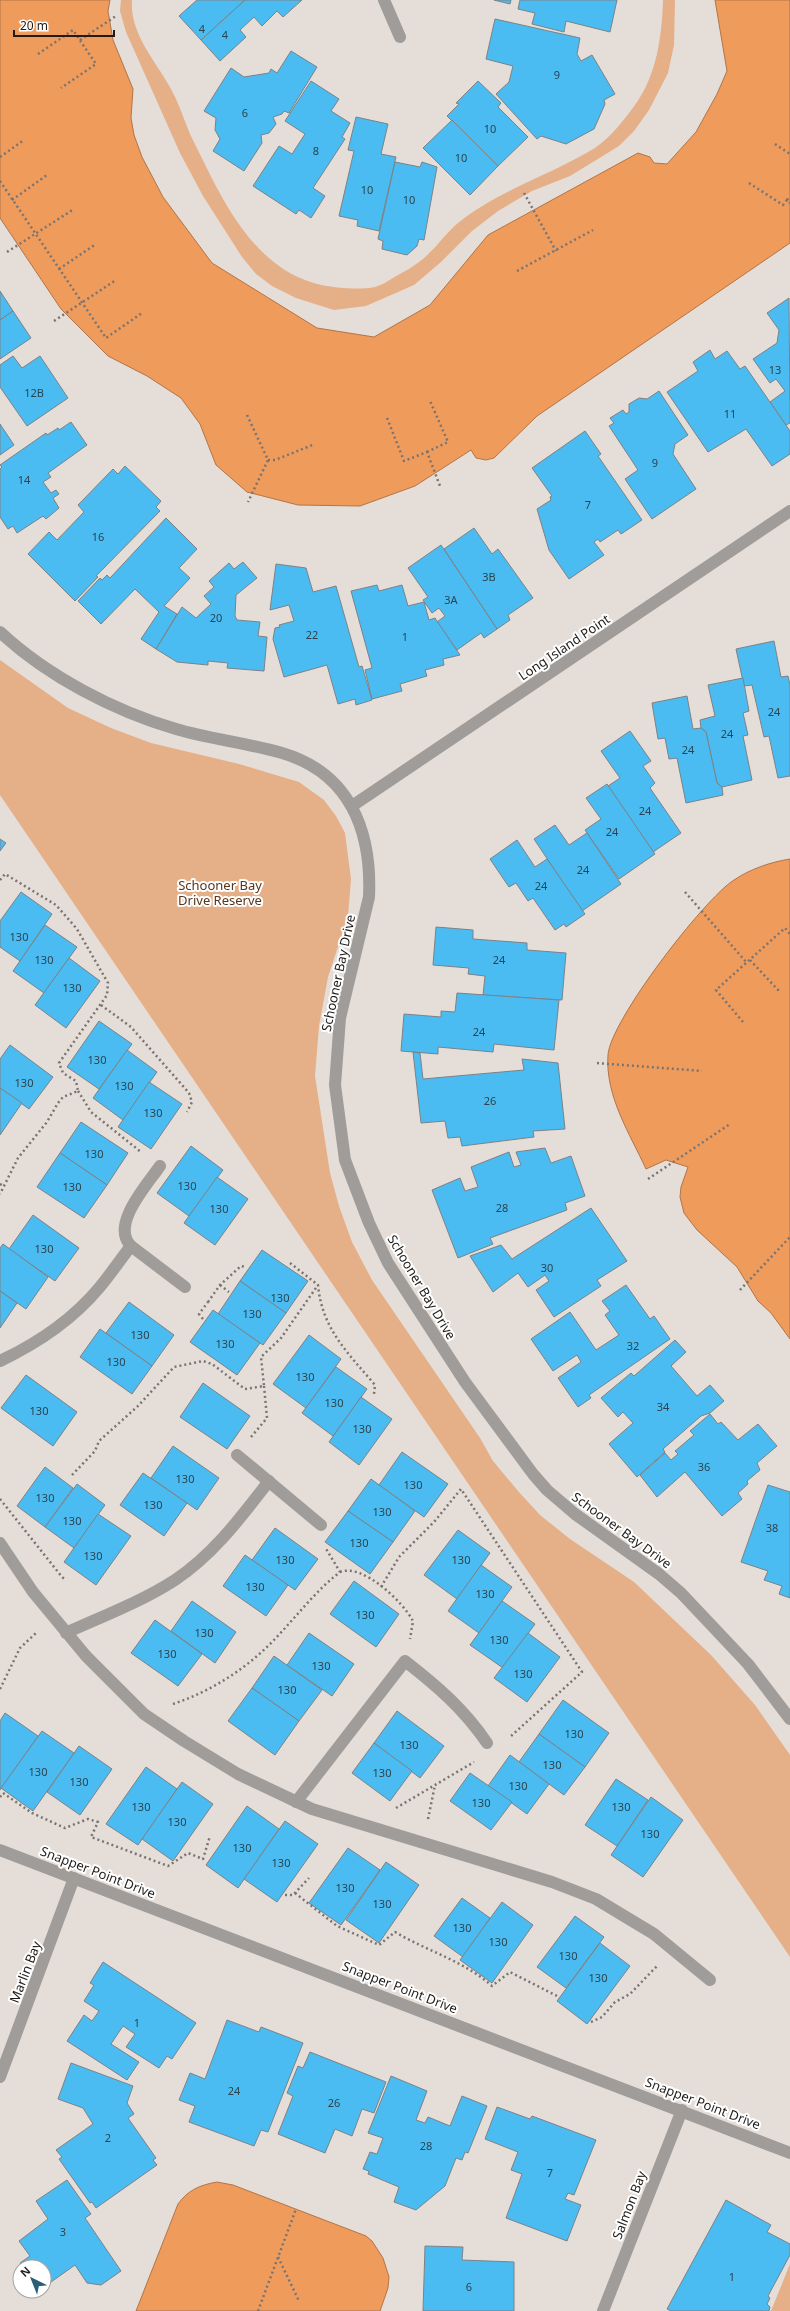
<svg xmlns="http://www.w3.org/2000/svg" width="790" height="2311" viewBox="0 0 790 2311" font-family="'Noto Sans',sans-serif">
	<rect width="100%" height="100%" fill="#e5ddd7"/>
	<g fill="#e5af88">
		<path d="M 121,0 L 132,0 C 129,37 162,67 176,99 C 181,110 185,122 190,134 C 219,192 250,269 321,285 C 336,288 360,290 375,287 C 383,285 391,279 398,275 C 405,271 413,267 419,262 C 434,251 444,235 458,223 C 499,190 551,175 595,148 C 611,137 624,120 635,105 C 657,75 662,35 663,0 L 675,0 L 674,45 L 668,73 L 649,110 L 634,131 L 619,146 L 570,176 L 532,191 L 498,211 L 472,231 L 441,262 L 414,285 L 366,306 L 334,310 L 296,298 L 272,286 L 256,274 L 242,257 L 203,196 L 180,153 L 126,32 L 120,11 Z"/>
		<polygon points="0,660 68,708 111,728 151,743 239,764 299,782 324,800 336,816 345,833 351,879 348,916 328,977 319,1026 315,1076 330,1173 339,1206 352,1242 372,1280 480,1438 493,1461 518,1491 540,1515 570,1539 634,1582 711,1655 755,1705 790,1755 790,1957 0,795"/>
		<polygon points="790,2264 790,2311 771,2311"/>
	</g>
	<g fill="#ef9b5c" stroke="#b17548">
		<polygon points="0,0 110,0 108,11 113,40 133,89 131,118 134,135 142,157 163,197 212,263 317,328 374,337 430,305 488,235 638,153 650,157 654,163 667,164 696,132 717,94 727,71 715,0 790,0 790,243 537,416 494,458 486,460 476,458 471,450 415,486 360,506 298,505 247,492 216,465 200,424 181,398 147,376 108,356 61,309 0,218"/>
		<path d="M 790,859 L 790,1339 L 771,1313 L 758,1301 L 737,1267 L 697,1230 L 684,1213 L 680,1197 L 681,1187 L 688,1167 L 666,1160 L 646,1169 C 630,1134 605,1096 608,1055 C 610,1021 704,899 734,880 C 750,869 771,862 790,859 Z"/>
		<path d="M 217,2182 L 233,2185 L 366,2236 L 372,2241 L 383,2258 L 389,2277 L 388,2288 L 380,2311 L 136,2311 L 178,2204 C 188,2190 200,2185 217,2182 Z"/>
	</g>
	<g fill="#4bbcf2" stroke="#7b8287">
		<polygon points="197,0 245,0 201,40 179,16"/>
		<polygon points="245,0 302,0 283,17 277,11 262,26 254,17 240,30 246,37 220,61 201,40"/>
		<polygon points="494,0 511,0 510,4"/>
		<polygon points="520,0 617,0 610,32 566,21 564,32 532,24 535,13 518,9"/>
		<polygon points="495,19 580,38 577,54 581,61 592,55 615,94 604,100 605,104 594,129 566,144 541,136 537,139 496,94 509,82 513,66 486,59"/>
		<polygon points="291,51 317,67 289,113 284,111 282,114 273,117 276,124 269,133 261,135 262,143 244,171 213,151 220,139 215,130 216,118 204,111 231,68 244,77 269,73 271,69 277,73"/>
		<polygon points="311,81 339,99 331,111 350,123 342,137 345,139 313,188 325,196 311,218 299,210 296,214 253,186 279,146 292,154 305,134 285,121"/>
		<polygon points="478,81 501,103 498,107 528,137 498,166 447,116 459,104 456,103"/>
		<polygon points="356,117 388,124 381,154 396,157 379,231 357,226 358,220 339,216 354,151 348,150"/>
		<polygon points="452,120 498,166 470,195 423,148"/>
		<polygon points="395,162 420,167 422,162 437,167 424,240 419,239 417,246 407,255 382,249 383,241 378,239"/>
		<polygon points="0,291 13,311 0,320"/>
		<polygon points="789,298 790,423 786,425 770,402 785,391 776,379 770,383 753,359 777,343 779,330 767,313"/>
		<polygon points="13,311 31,338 0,359 0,320"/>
		<polygon points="710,350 715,359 727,351 740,369 745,366 790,431 790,454 772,466 746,429 708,452 667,392 698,371 693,362"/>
		<polygon points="13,356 22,368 40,356 68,398 27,426 0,387 0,365"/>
		<polygon points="659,391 688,435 675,444 673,454 696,489 652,519 625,479 638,470 609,426 614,423 610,418 623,410 626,414 629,412 629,404 639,398 647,399"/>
		<polygon points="71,422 87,445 48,473 51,477 43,482 51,493 56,490 59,494 53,498 59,508 46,519 43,516 17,533 13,526 8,529 0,517 0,469 2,467 0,465 46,433 47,435 58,428 59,430"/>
		<polygon points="0,424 14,445 0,455"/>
		<polygon points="585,431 601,454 598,456 642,520 621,534 618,530 600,542 598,539 594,542 604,555 569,579 549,550 537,509 551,500 550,497 552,496 532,468"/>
		<polygon points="125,466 161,501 156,507 160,511 96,576 98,577 75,601 28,554 49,532 57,540 84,512 78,505 113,469 118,474"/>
		<polygon points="166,518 197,549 179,568 190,578 164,606 177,614 156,649 141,639 159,612 135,589 101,624 78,601 100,578 102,580 107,575 110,578"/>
		<polygon points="474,528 492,554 498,549 533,598 508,615 510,620 497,629 444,549"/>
		<polygon points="441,545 497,629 484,638 481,633 457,650 437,622 445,616 439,608 432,613 423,600 428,597 408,568"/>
		<polygon points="243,562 257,578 236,595 235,616 237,620 260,622 258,636 267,637 264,671 227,668 228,663 208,661 208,665 177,662 156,649 182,607 196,618 211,604 204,596 214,587 209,581 229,563 234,569"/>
		<polygon points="276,564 306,568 313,592 336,586 359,667 362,666 372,700 356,705 355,699 338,704 327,665 284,677 273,639 275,628 280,627 279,625 294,621 289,605 270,610"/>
		<polygon points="377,585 379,591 402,585 408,606 424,602 429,620 435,618 460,655 443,659 444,665 425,670 427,676 400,684 402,691 372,699 365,670 372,668 351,591"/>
		<polygon points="774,641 781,677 788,676 790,685 790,776 778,778 769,736 764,737 752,685 744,686 736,649"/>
		<polygon points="743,678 749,711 743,713 748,735 743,736 752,780 722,787 717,783 706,732 701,728 700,720 715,716 708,685"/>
		<polygon points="687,696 693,729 701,728 706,732 717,783 722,787 723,795 686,803 677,758 669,759 665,738 658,739 652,703"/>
		<polygon points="630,731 651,761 643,766 655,783 650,788 681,833 653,852 608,786 620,778 601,751"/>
		<polygon points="607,784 655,854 619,879 585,830 601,819 586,798"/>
		<polygon points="555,825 569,845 587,833 621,884 582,911 534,839"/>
		<polygon points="0,839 6,843 0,851"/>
		<polygon points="517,840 535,867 547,859 585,914 566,927 564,924 555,930 533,898 528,901 516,883 509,887 490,859"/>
		<polygon points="21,892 52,914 20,961 0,947 0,921"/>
		<polygon points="45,925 77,947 44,993 13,971"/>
		<polygon points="436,927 473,930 473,939 527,943 527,950 566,953 562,1000 483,995 485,976 468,974 469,968 433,965"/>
		<polygon points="69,958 100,981 66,1028 35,1005"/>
		<polygon points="457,993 559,1000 554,1050 494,1044 493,1052 438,1047 438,1054 401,1051 404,1014 441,1017 441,1011 455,1012"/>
		<polygon points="99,1021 132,1044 99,1089 67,1067"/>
		<polygon points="10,1045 53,1077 29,1109 0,1088 0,1059"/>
		<polygon points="127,1050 157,1072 123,1120 93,1098"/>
		<polygon points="413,1052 420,1053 423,1079 524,1070 522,1059 558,1063 565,1129 533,1131 534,1137 462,1146 460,1137 448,1138 445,1121 421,1123"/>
		<polygon points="149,1082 182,1104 151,1149 118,1127"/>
		<polygon points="0,1088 22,1103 0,1135"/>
		<polygon points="81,1122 128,1153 107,1185 60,1153"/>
		<polygon points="191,1146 223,1170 189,1216 157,1193"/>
		<polygon points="545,1148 551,1163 571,1156 585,1196 565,1203 567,1210 490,1238 493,1244 458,1258 432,1190 460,1178 465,1191 478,1187 471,1167 509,1152 514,1167 521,1165 516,1152"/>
		<polygon points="60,1153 107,1185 84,1218 37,1187"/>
		<polygon points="217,1177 248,1199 215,1245 184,1223"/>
		<polygon points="591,1208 627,1261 597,1280 601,1286 554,1317 536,1290 549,1281 545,1275 528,1287 518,1273 493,1292 470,1256 501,1245 512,1259"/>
		<polygon points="33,1215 79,1248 55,1281 9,1249"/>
		<polygon points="3,1244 48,1277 26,1309 0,1291 0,1248"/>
		<polygon points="262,1250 308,1281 286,1313 240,1281"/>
		<polygon points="240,1281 286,1313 263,1345 218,1314"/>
		<polygon points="626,1285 650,1319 654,1316 670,1339 589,1395 591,1398 578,1407 558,1378 581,1362 577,1355 553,1371 531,1339 570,1312 596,1350 619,1335 605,1315 610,1311 602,1301"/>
		<polygon points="0,1291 17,1303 0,1328"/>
		<polygon points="129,1302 174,1335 152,1366 106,1333"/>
		<polygon points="213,1310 260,1343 237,1375 190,1342"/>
		<polygon points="100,1329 152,1366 132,1394 80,1357"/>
		<polygon points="309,1335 341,1359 306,1408 273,1384"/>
		<polygon points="675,1340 686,1352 671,1366 697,1396 710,1385 724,1401 710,1413 701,1416 663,1449 665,1452 637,1477 609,1444 633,1423 623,1412 618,1417 601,1398 631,1373 634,1376"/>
		<polygon points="336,1367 367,1389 333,1436 302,1413"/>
		<polygon points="26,1375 77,1412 53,1446 1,1408"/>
		<polygon points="203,1383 250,1416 227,1449 180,1417"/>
		<polygon points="361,1397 392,1419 359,1465 329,1442"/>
		<polygon points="710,1414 718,1424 721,1422 738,1440 758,1424 777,1446 757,1463 760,1470 747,1481 748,1484 738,1493 742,1499 722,1516 685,1472 657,1497 640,1475 665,1453 671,1460 678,1454 675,1451 694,1435 690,1431"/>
		<polygon points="173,1446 219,1478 197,1510 151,1478"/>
		<polygon points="402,1452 448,1484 424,1517 379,1485"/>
		<polygon points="45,1467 73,1488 45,1527 17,1506"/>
		<polygon points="143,1473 187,1503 164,1536 120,1505"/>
		<polygon points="371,1479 415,1511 393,1542 348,1511"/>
		<polygon points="77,1484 105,1505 74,1548 45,1527"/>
		<polygon points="768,1485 790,1492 790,1598 779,1594 782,1586 764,1580 768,1571 741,1562"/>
		<polygon points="348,1511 393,1542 370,1574 325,1542"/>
		<polygon points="98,1514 131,1536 96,1585 64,1562"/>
		<polygon points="275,1528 318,1559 295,1590 252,1560"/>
		<polygon points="458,1530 490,1553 457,1599 424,1575"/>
		<polygon points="245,1555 288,1585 266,1616 223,1586"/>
		<polygon points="481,1565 512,1587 479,1633 448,1611"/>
		<polygon points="354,1581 399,1614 376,1647 330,1614"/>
		<polygon points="192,1601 236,1632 215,1663 171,1631"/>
		<polygon points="502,1601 535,1624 503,1668 470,1645"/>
		<polygon points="155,1620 202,1654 178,1686 131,1653"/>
		<polygon points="309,1633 354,1664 332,1696 287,1665"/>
		<polygon points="528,1633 560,1657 527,1702 494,1678"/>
		<polygon points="274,1656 322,1690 299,1721 252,1688"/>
		<polygon points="252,1688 299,1721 275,1755 228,1721"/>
		<polygon points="563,1700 609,1733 585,1767 539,1734"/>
		<polygon points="397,1711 444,1746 420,1778 374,1743"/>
		<polygon points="5,1713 38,1736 0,1790 0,1721"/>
		<polygon points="42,1731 74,1753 33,1811 1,1788"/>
		<polygon points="539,1734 585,1767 564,1795 519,1762"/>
		<polygon points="374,1743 412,1771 390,1801 352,1773"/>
		<polygon points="79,1746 112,1769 80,1815 47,1792"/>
		<polygon points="510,1755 549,1784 527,1814 488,1786"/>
		<polygon points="146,1767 177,1789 138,1845 106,1824"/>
		<polygon points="470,1773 512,1802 491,1830 450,1801"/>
		<polygon points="616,1779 648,1800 617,1846 585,1825"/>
		<polygon points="182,1782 213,1804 173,1861 142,1839"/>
		<polygon points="651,1797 683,1820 643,1877 611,1855"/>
		<polygon points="247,1806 279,1829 238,1888 206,1865"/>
		<polygon points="285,1821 318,1844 277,1902 244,1879"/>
		<polygon points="348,1848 380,1870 341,1925 309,1903"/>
		<polygon points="386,1862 419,1885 379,1943 346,1920"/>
		<polygon points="462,1898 490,1918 463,1957 434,1936"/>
		<polygon points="502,1902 533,1925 492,1983 460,1960"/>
		<polygon points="575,1916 604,1937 566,1988 537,1967"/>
		<polygon points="600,1943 630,1966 587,2024 557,2001"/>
		<polygon points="103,1962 196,2023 172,2059 167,2056 159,2068 126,2047 135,2034 123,2026 111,2044 139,2062 127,2080 67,2041 84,2015 92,2021 99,2011 84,2001 94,1985 90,1983"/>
		<polygon points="227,2020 259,2032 261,2027 303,2043 268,2132 261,2130 254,2146 189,2122 195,2106 179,2100 190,2073 205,2079"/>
		<polygon points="310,2052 386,2082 374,2113 362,2109 352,2136 335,2129 325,2153 278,2134 293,2096 287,2093 298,2066 303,2068"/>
		<polygon points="71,2063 133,2086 127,2103 134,2114 128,2118 156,2158 153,2160 157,2165 96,2208 92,2202 90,2203 59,2159 62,2157 56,2150 93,2124 83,2108 58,2099"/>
		<polygon points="391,2076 427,2091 416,2120 425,2123 428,2117 450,2126 462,2096 487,2106 468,2153 465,2152 462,2160 456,2158 445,2186 416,2210 394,2202 399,2187 368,2174 369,2171 363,2169 370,2152 377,2154 383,2138 368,2133"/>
		<polygon points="497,2107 530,2119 532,2116 596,2140 574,2195 568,2193 565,2199 581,2205 567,2241 506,2218 522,2174 511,2170 518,2152 485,2139"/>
		<polygon points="67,2180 91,2214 85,2218 121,2271 101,2285 87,2283 75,2265 44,2287 44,2267 22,2267 20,2263 30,2256 19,2241 48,2219 36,2201"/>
		<polygon points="726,2200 771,2225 767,2232 790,2244 790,2255 768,2296 770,2298 767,2304 770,2307 769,2311 671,2311 667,2309"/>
		<polygon points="425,2246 463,2247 462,2260 514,2262 514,2311 423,2311"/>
	</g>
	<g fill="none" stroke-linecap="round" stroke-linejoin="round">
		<g stroke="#7a7471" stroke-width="2.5" stroke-dasharray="2 3" stroke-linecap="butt">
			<polyline points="80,40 116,16"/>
			<polyline points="38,54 73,30 96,64 61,88"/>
			<polyline points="775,144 790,154"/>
			<polyline points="0,157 24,140"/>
			<polyline points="0,181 106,338 142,313"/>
			<polyline points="749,183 783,205 787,200 790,203"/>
			<polyline points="524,193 556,251"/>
			<polyline points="12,200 47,175"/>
			<polyline points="787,200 790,196"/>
			<polyline points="7,252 74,209"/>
			<polyline points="59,269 96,244"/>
			<polyline points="517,271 593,230"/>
			<polyline points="54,321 116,280"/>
			<polyline points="247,415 268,460 248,502"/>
			<polyline points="387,418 404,461 427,452 440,486"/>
			<polyline points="427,452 448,442 430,401"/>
			<polyline points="268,460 275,460 315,444"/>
			<polyline points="0,880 5,874 56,905 77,929 108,983 107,995 59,1063 63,1073 76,1081 78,1091 63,1097 58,1103 47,1122 18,1158 0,1194"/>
			<polyline points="685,892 747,963"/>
			<polyline points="750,960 779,991"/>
			<polyline points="101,1005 131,1027 189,1093 192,1102 187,1112"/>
			<polyline points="743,1022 716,990 785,928 790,934"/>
			<polyline points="597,1063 702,1071"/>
			<polyline points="78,1091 91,1112 141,1152"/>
			<polyline points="648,1179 730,1124"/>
			<polyline points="0,1184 4,1186"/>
			<path d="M 290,1263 L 318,1285 C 322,1329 348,1353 375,1385 L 374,1394"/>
			<polyline points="220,1285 229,1292"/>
			<polyline points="740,1290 790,1237"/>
			<polyline points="208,1302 220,1285 241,1266 246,1267"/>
			<polyline points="203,1319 199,1314 208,1302"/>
			<polyline points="251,1437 267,1418 264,1386"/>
			<polyline points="72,1475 95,1451 99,1441 138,1406 174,1367 203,1361 212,1364 245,1389 264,1386 261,1357 281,1338 318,1285"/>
			<polyline points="0,1499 62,1577 66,1580"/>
			<path d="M 340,1572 C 363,1563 403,1602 413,1621 L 410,1639"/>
			<polyline points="381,1587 399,1557 434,1522 461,1489 582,1672 510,1737"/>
			<polyline points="0,1689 20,1648 36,1633"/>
			<path d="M 173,1704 C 209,1692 243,1671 270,1644 C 294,1620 314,1592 340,1572 L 325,1547"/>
			<polyline points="0,1797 3,1793 32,1813 65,1828 88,1819 98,1822 91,1837 168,1866 188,1853 203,1859 210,1836"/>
			<polyline points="396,1808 474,1762"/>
			<polyline points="428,1819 435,1785"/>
			<path d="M 295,1893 L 337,1926 L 379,1945 L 395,1932 C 427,1951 464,1961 492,1986 L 510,1972 L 559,1997"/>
			<polyline points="285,1895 293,1895 309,1878"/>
			<polyline points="591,2022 602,2017 615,2002 630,1994 657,1966"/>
			<polyline points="278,2257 299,2301"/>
			<polyline points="258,2311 296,2209"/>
		</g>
		<g stroke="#9f9c99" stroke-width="12">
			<polyline points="384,0 400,37"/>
			<path d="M 0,632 C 47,676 114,711 176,729 C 210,739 247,743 282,753 C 350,773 372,831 369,897 L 340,1018 L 335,1085 L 345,1160 L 369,1223 L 388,1263 L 465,1382 L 533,1474 L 547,1490 L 575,1514 L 659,1574 L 681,1593 L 748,1664 L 790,1719"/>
			<polyline points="352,806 790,511"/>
			<polyline points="131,1246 185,1287"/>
			<path d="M 0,1361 C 36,1344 73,1319 99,1288 C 110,1275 120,1260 131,1246 C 110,1225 147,1185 160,1166"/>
			<polyline points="237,1455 321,1525"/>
			<polyline points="0,1543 33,1592 86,1656 144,1714 184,1741 238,1774 312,1809 552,1882 596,1899 654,1934 710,1980"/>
			<path d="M 66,1633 C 103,1616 141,1602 175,1580 C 214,1554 241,1517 269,1481"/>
			<path d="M 296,1802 L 405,1661 C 437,1686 464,1709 487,1743"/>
			<polyline points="0,1850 790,2153"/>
			<polyline points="0,2077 74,1878"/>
			<polyline points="603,2311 682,2110"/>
		</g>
	</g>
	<g text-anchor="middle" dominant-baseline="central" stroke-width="4" stroke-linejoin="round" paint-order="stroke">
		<g font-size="11" fill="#2a4450">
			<text x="202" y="28">4</text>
			<text x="225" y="34">4</text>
			<text x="557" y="74">9</text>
			<text x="245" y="112">6</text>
			<text x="490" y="128">10</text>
			<text x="316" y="150">8</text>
			<text x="461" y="157">10</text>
			<text x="367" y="189">10</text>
			<text x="409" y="199">10</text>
			<text x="775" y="369">13</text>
			<text x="34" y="392">12B</text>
			<text x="730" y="413">11</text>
			<text x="655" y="462">9</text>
			<text x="24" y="479">14</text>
			<text x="588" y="504">7</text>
			<text x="98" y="536">16</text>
			<text x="489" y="576">3B</text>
			<text x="451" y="599">3A</text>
			<text x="216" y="617">20</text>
			<text x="312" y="634">22</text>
			<text x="405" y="636">1</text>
			<text x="774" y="711">24</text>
			<text x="727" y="733">24</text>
			<text x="688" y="749">24</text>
			<text x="645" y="810">24</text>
			<text x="612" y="831">24</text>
			<text x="583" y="869">24</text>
			<text x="541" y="885">24</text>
			<text x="19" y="936">130</text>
			<text x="44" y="959">130</text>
			<text x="499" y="959">24</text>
			<text x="72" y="987">130</text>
			<text x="479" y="1031">24</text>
			<text x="97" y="1059">130</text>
			<text x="24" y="1082">130</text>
			<text x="124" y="1085">130</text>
			<text x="490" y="1100">26</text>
			<text x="153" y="1112">130</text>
			<text x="94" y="1153">130</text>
			<text x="187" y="1185">130</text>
			<text x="72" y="1186">130</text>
			<text x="502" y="1207">28</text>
			<text x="219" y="1208">130</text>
			<text x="44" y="1248">130</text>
			<text x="547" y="1267">30</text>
			<text x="280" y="1297">130</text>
			<text x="252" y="1313">130</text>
			<text x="140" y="1334">130</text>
			<text x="225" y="1343">130</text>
			<text x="633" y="1345">32</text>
			<text x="116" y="1361">130</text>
			<text x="305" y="1376">130</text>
			<text x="334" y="1402">130</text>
			<text x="663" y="1406">34</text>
			<text x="39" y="1410">130</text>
			<text x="362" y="1428">130</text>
			<text x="704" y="1466">36</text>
			<text x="185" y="1478">130</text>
			<text x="413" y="1484">130</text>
			<text x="45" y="1497">130</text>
			<text x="153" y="1504">130</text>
			<text x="382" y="1511">130</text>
			<text x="72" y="1520">130</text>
			<text x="772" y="1527">38</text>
			<text x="359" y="1542">130</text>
			<text x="93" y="1555">130</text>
			<text x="285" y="1559">130</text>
			<text x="461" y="1559">130</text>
			<text x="255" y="1586">130</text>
			<text x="485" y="1593">130</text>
			<text x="365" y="1614">130</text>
			<text x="204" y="1632">130</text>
			<text x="499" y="1639">130</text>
			<text x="167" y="1653">130</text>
			<text x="321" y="1665">130</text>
			<text x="523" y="1673">130</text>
			<text x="287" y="1689">130</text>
			<text x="574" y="1733">130</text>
			<text x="409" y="1744">130</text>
			<text x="552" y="1764">130</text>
			<text x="38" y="1771">130</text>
			<text x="382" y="1772">130</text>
			<text x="79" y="1781">130</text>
			<text x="518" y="1785">130</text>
			<text x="481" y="1802">130</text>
			<text x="141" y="1806">130</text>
			<text x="621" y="1806">130</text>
			<text x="177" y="1821">130</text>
			<text x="650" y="1833">130</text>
			<text x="242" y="1847">130</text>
			<text x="281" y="1862">130</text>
			<text x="345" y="1887">130</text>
			<text x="382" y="1903">130</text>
			<text x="462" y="1927">130</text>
			<text x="498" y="1941">130</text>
			<text x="568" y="1955">130</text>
			<text x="598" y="1977">130</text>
			<text x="137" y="2022">1</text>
			<text x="234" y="2090">24</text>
			<text x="334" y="2102">26</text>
			<text x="108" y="2137">2</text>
			<text x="426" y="2145">28</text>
			<text x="550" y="2172">7</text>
			<text x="63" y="2231">3</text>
			<text x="732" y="2276">1</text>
			<text x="469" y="2286">6</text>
		</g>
		<g font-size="13" fill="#1f1c1a" stroke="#fff">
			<text transform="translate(564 647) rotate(-34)">Long Island Point</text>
			<text transform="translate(338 973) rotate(-78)">Schooner Bay Drive</text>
			<text transform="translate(422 1287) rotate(59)">Schooner Bay Drive</text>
			<text transform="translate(622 1530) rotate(36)">Schooner Bay Drive</text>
			<text transform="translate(98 1872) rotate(21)">Snapper Point Drive</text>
			<text transform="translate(25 1972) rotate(-69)">Marlin Bay</text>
			<text transform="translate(400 1987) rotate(21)">Snapper Point Drive</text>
			<text transform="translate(703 2103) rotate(21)">Snapper Point Drive</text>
			<text transform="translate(629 2205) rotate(-69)">Salmon Bay</text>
		</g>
		<g font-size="13" fill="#58361c" stroke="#fff">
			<text x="220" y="885">Schooner Bay<tspan x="220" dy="15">Drive Reserve</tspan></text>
		</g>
	</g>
	<g transform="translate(32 2279) rotate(317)"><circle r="19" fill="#ffffff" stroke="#a5a4a3"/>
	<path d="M0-3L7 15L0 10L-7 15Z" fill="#285e79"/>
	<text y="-6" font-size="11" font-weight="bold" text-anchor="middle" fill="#1f1c1a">N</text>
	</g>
	<path d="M14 30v6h100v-6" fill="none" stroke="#1f1c1a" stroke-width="2"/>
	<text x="20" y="30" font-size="12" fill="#1f1c1a" stroke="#ffffff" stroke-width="3" paint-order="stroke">20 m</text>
</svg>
